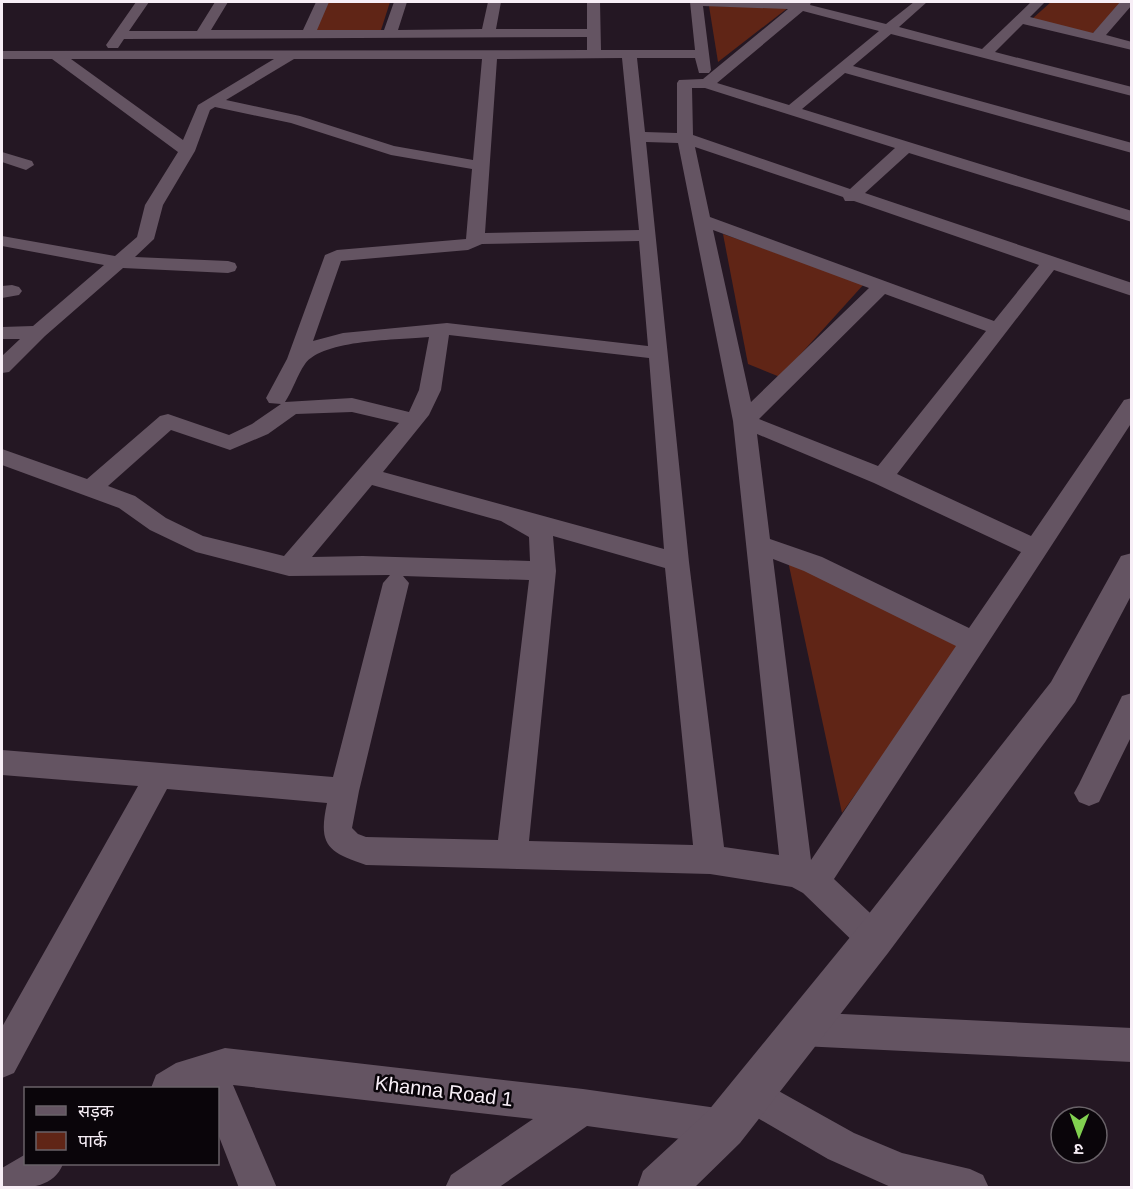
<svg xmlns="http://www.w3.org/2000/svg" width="1133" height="1189" viewBox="0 0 1133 1189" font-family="Arial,'Noto Sans Devanagari',sans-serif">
	<rect width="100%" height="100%" fill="#241723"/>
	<g fill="#602516">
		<polygon points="328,2 390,2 381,30 316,30"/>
		<polygon points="1051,2 1122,2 1092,34 1032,19"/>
		<polygon points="709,6 789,7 718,62"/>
		<polygon points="723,234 864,284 780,377 748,364"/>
		<polygon points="788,561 963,644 842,813"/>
	</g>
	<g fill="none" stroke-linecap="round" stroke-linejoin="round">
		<g fill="#645462" fill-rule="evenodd">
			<path d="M 136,2 L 149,2 L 129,31 L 197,31 L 215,2 L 228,2 L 211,30 L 303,30 L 316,2 L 329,2 L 317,30 L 384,30 L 394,2 L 407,2 L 398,30 L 482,29 L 488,2 L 501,2 L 496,29 L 587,29 L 587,2 L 600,2 L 601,50 L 695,50 L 690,2 L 811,2 L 810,5 L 886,24 L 914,2 L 927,2 L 899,27 L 982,49 L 1031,2 L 1045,2 L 1030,17 L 1093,33 L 1120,2 L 1132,2 L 1132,5 L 1106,35 L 1132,42 L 1132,50 L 1023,24 L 995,52 L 1132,87 L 1132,96 L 891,34 L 853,66 L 1132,143 L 1132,153 L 845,73 L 802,109 L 1132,211 L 1132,222 L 909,153 L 865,193 L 1132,283 L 1132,296 L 1054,270 L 897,474 L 1031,536 L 1124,400 L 1132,398 L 1132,422 L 834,879 L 886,928 L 890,939 L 886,950 L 874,955 L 862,950 L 803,893 L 792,887 L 710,874 L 366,865 C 327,852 318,845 327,803 L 167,789 L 14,1073 L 2,1078 L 2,1027 L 138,786 L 2,775 L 2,750 L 333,777 L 383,583 L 390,575 L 289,576 L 196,552 L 150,530 L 119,508 L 2,465 L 2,449 L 87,479 L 160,416 L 168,414 L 229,435 L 252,424 L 281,404 L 269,403 L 266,398 L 287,359 L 325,255 L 337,250 L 466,239 L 472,169 L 391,155 L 291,123 L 215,107 L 210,110 L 195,151 L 163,205 L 154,239 L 135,257 L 228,261 L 235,263 L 237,267 L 235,271 L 228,273 L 123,268 L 45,336 L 9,372 L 2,373 L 2,356 L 20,339 L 2,339 L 2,327 L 33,326 L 104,265 L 2,246 L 2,236 L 115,256 L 137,237 L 145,205 L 178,152 L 52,59 L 2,59 L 2,51 L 587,50 L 587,37 L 124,39 L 118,48 L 108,48 L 106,45 ZM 703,6 L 788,9 L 703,79 L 679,80 L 677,83 L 677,133 L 645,132 L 637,58 L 695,58 L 699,73 L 709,73 L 711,70 ZM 803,11 L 879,31 L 789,105 L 717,83 ZM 622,58 L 639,230 L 485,233 L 497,59 ZM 71,59 L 274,59 L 198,105 L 183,140 ZM 294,59 L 482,59 L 473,160 L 394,146 L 300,116 L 226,100 ZM 692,88 L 705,88 L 895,148 L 850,189 L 693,135 ZM 646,142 L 678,143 L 733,421 L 779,855 L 724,847 L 689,562 ZM 695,147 L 843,197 L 845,201 L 854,201 L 1039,265 L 994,321 L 710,217 ZM 713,230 L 869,288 L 751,402 ZM 639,241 L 648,346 L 447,323 L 343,333 L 313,341 L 341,261 L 468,250 L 482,244 ZM 885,294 L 986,331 L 878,466 L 759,419 ZM 449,335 L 649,358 L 664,549 L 383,472 L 429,415 L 441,390 ZM 429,337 L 419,390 L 409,412 L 352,398 L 285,402 C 293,390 297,375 305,364 C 323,339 399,340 429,337 ZM 352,412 L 399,423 L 284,556 L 203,536 L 166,518 L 135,496 L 108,486 L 171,430 L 230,450 L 268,434 L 296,414 ZM 757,434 L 874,483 L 1021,552 L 969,628 L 822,557 L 770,539 ZM 372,485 L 501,521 L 529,537 L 530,561 L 363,556 L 312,557 ZM 553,536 L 665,568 L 693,845 L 529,841 L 556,571 ZM 773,559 L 804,571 L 956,646 L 811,860 ZM 403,576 L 529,580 L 498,840 L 366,837 L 358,834 L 352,828 L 359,791 L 409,583 Z"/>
			<polygon points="2,152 32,161 34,165 26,170 2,162"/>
			<polygon points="12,285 19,287 22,291 19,295 2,298 2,286"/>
			<polygon points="1132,693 1132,735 1099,802 1089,806 1079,802 1074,793 1079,784 1122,696"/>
			<polygon points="801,1012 1132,1028 1132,1062 801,1046 789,1041 784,1029 789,1017"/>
			<polygon points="225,1048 583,1089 724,1109 737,1114 742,1127 737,1140 724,1145 587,1126 498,1188 445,1188 451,1175 533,1119 233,1085 277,1188 239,1188 218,1134 218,1088 151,1088 156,1075 176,1063"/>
			<polygon points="750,1075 854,1133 902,1153 970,1169 983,1175 989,1188 893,1188 828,1159 737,1106 732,1093 737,1080"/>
			<path d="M 26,1154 L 26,1164 L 63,1164 C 53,1189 27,1188 2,1188 L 2,1168 Z"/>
		</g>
		<polygon fill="#645462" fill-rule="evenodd" points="1132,553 1132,594 1075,702 888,953 740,1143 694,1188 637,1188 643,1171 708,1111 860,925 1051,682 1121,556"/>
	</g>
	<g text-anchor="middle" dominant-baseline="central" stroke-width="5" stroke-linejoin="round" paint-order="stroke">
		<g font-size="20" fill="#f7eef6" stroke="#0a050a">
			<text transform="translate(444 1091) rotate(7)">Khanna Road 1</text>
		</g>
	</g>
	<rect width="1133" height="1189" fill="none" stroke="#f7eef6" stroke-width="6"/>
	<rect x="24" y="1087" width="195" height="78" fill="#0a050a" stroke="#696268" stroke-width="1.5"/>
	<rect x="36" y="1106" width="30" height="9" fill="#645462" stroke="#696268" stroke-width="1.5"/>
	<text x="78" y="1117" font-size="18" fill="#f7eef6">सड़क</text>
	<rect x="36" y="1132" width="30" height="18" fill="#602516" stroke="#696268" stroke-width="1.5"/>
	<text x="78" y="1147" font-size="18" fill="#f7eef6">पार्क</text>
	<g transform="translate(1079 1135) rotate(181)"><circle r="28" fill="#0a050a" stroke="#696268" stroke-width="1.5"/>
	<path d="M0-4.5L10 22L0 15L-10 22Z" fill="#81d050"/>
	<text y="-9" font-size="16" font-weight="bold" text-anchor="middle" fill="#f7eef6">उ</text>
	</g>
</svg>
